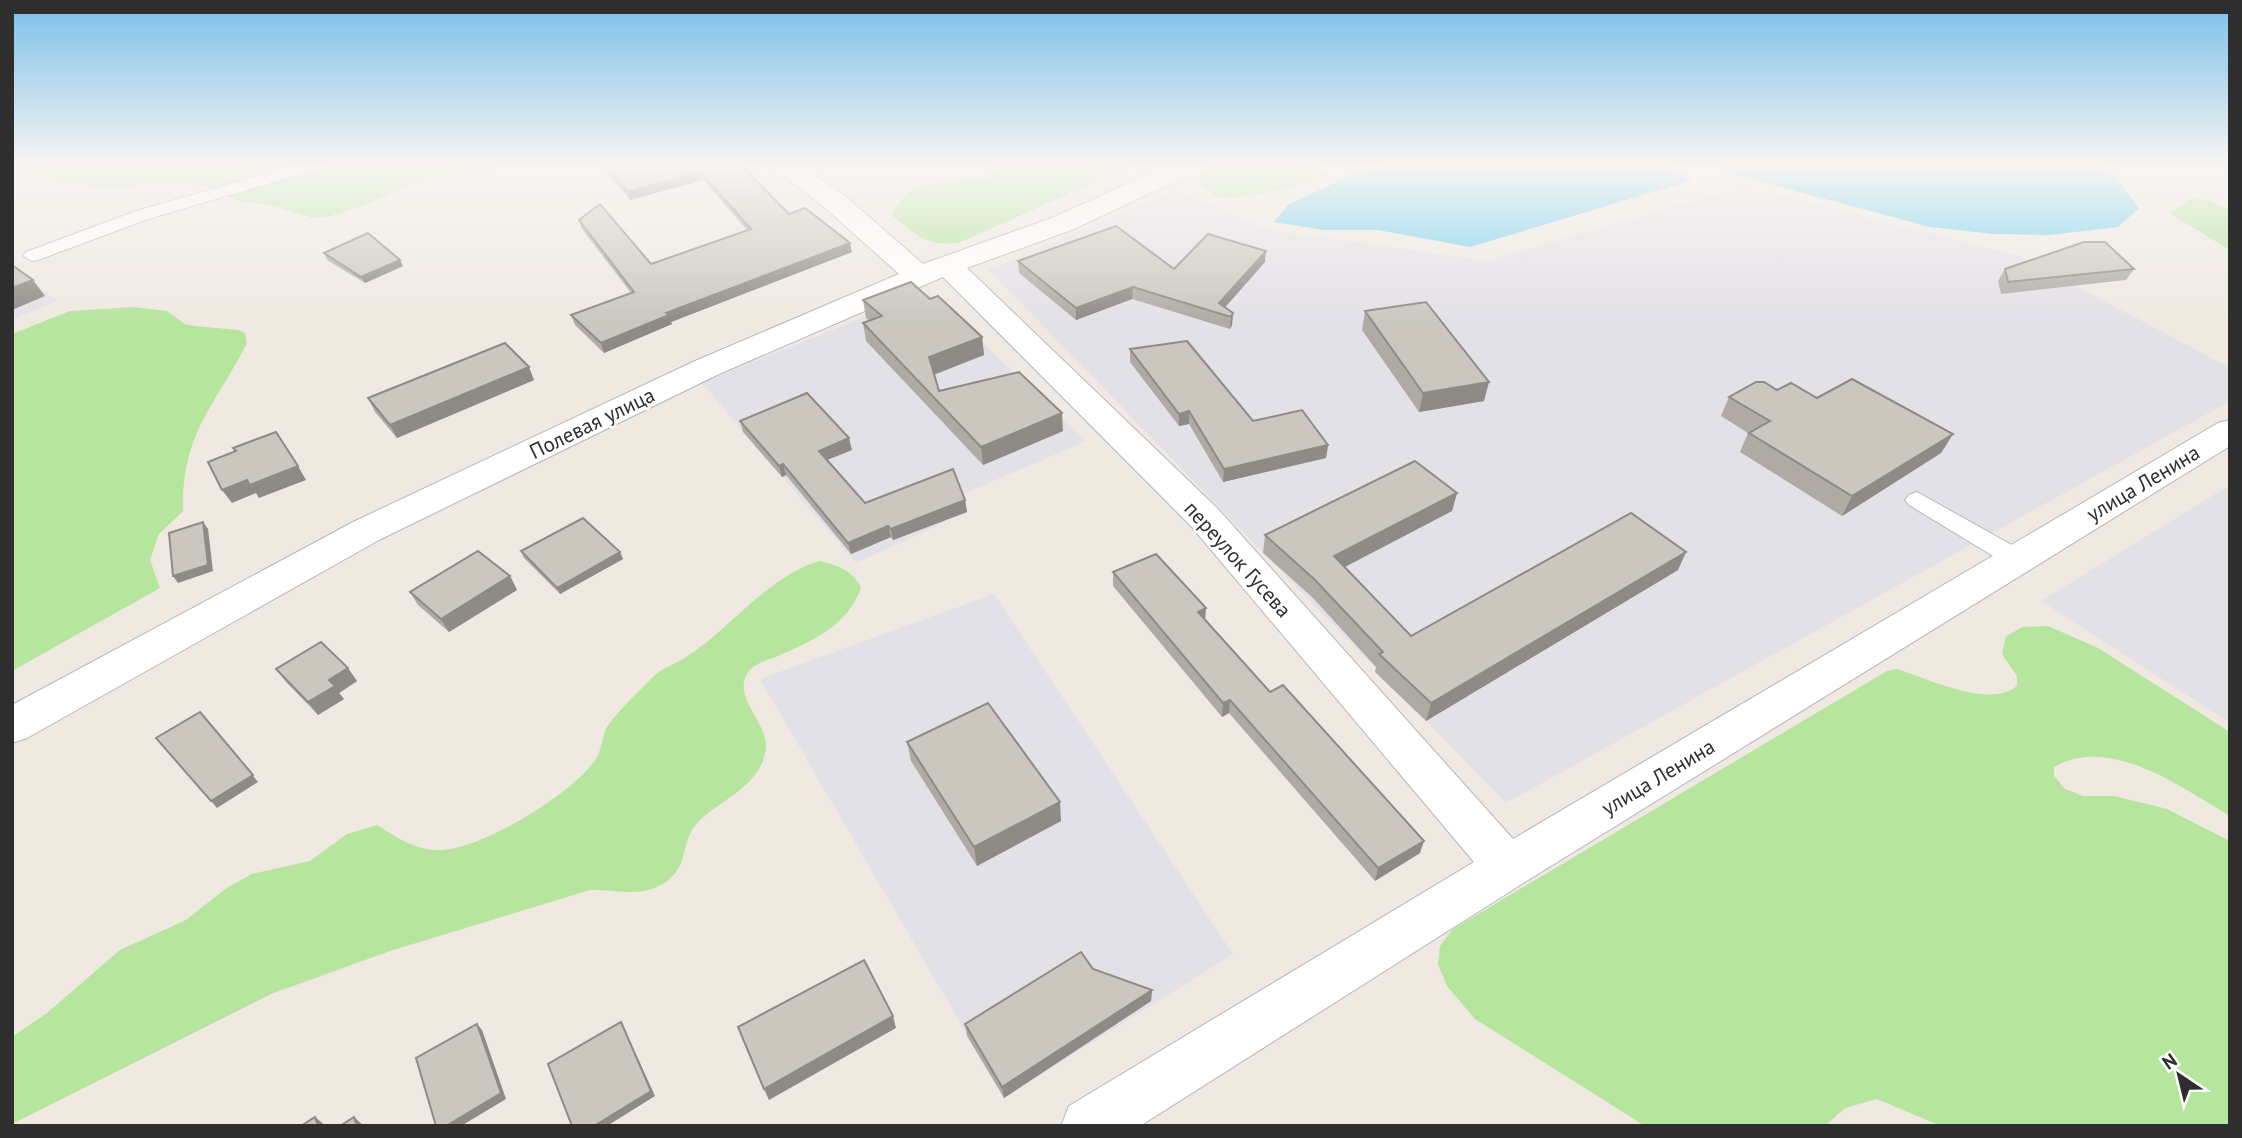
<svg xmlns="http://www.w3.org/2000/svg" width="2242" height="1138" viewBox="0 0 2242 1138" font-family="'PT Sans',sans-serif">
	<rect width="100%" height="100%" fill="#efe9e1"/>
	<g fill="#e3e1e8">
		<polygon points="1744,186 2020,256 2230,368 2230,401 1506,803 989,270 1174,190 1273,230 1486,261"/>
		<polygon points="12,268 58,301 12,319"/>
		<polygon points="928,291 1086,441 956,497 967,512 856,563 702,383"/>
		<polygon points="2230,485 2230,723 2041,601"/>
		<polygon points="994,594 1233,954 1004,1098 760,679"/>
	</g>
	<g fill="#b6e59e">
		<polygon points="13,164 507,164 471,173 417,181 365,205 327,217 313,218 271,205 237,201 212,188 175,181 110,188 69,183 19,169"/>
		<path d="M 996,164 L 1135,164 L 961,242 C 927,248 917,235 891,215 C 896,209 902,197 909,193 C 931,177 967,186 992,175 Z"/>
		<path d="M 1210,164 L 1314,164 L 1327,175 C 1313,184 1234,202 1219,197 C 1210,194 1202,188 1198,180 Z"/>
		<polygon points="2193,198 2210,201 2230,209 2230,250 2169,213"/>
		<path d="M 134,307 L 167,311 L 185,324 L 194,326 L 239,330 L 245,333 L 247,343 C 214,408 182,432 183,511 L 159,534 L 150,560 L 160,588 L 12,671 L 12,334 L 70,311 Z"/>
		<path d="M 819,561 C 836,564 853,571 861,587 C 850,624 811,642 778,656 C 771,659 759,662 753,667 C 726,691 766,720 766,745 C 765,784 721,799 698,822 C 678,843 692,871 657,887 C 635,897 613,889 590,890 L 390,951 L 271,994 L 12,1124 L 12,1037 L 47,1013 L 120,950 L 186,920 L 225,889 L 252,874 L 310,861 L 347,834 L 377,825 C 395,836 413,849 435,850 C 475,854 577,792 597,757 C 602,748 602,736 607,727 C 619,709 639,692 654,676 C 663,667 676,664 686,657 C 731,628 766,578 819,561 Z"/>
		<path d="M 2048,626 L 2098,648 L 2230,732 L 2230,816 C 2182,788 2110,734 2054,767 L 2054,776 L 2065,789 L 2083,796 L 2114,796 L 2167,809 L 2230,841 L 2230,1126 L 1941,1126 L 1877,1099 L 1845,1108 L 1825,1126 L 1645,1126 L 1475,1019 L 1447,986 L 1438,964 L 1440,946 L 1453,929 L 1887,671 L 1897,669 C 1929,679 1990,709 2017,686 L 2017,676 L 2002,654 L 2006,636 L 2023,627 Z"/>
	</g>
	<g fill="#75cff0">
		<polygon points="1407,164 1663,164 1693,180 1470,247 1378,230 1323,230 1274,222 1289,204 1355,174"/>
		<polygon points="1716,164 2100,164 2119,181 2139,208 2118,227 2050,235 1994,234 1930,227 1729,173"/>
	</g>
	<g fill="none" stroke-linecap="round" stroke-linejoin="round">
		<g stroke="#b4b7c1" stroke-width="2">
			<g id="lane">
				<polygon points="301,164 327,164 325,167 148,219 38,260 32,261 23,256 26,252 136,211"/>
				<polygon points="1917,492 2026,553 2029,559 2026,565 2017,568 2008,565 1909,505 1905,500 1909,495"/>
			</g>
		</g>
		<g stroke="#b4b7c1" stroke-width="2">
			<polygon id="street" points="768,164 798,164 844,195 923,264 1054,217 1171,164 1205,164 1201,169 1074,229 967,268 1217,508 1513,839 2218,423 2230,420 2230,446 1525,882 1140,1126 1061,1126 1069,1106 1474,862 1191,526 943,277 717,375 379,540 27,738 12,743 12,705 353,522 695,361 899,274 824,207"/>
		</g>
		<use href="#lane" fill="#fff" fill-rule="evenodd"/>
		<use href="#street" fill="#fff" fill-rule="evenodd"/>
	</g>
	<g fill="#afaba4">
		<polygon points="599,164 740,164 789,214 852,252 671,322 672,324 604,353 575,325 571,315 631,293 582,229 579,220 651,264 747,230 703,180 630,200"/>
		<polygon points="324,253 403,266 365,283 327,260"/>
		<polygon points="1018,261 1174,269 1265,262 1225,307 1233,313 1232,325 1230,329 1132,299 1076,320 1019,273"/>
		<polygon points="2005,269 2134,269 2126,280 2001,294 1998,281"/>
		<polygon points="930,299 982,337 984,355 934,374 939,391 1063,431 983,465 866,341 863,323 869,320 866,318 863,300"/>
		<polygon points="1365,311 1484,401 1419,412 1362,330"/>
		<polygon points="1130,349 1253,421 1328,445 1326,458 1223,482 1189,424 1179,426 1130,362"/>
		<polygon points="534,380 397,438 375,412 368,398"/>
		<polygon points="1777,390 1817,398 1953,434 1941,453 1842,516 1740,452 1748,433 1721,416 1729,397"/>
		<polygon points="740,421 852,450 827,460 865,503 965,500 967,512 893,540 891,537 851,554 786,475 782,477 743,432"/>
		<polygon points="1457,493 1452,511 1345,567 1411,636 1678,570 1426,721 1375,672 1376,667 1313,598 1263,553 1265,535"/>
		<polygon points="521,551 620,552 623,559 560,594 524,558"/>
		<polygon points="1113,572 1206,620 1270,692 1420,853 1375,881 1229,713 1222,717 1113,586"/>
		<polygon points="510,576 517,590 449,632 418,605 410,592"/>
		<polygon points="276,669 357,681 339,693 344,699 318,715 286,682"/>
		<polygon points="907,742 1061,821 977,866 911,761"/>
		<polygon points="1093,969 1152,990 1151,1001 1004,1098 967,1036 965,1024"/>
	</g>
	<g fill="#8e8b86">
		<polygon points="700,172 703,180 630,200 627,192"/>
		<polygon points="850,243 852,252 671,322 672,324 604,353 601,343 666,313"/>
		<polygon points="1266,251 1265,262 1220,313 1219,303"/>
		<polygon points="400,260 403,266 365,283 361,277"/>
		<polygon points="33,280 45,296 12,310 12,288"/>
		<polygon points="1133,287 1132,299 1076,320 1076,308"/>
		<polygon points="1233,313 1232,325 1230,329 1231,317"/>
		<polygon points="982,337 984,355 931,376 929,357"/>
		<polygon points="529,367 534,380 397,438 390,425"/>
		<polygon points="1489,382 1484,401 1419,412 1423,393"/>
		<polygon points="1189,411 1189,424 1179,426 1179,414"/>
		<polygon points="1062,413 1063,431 983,465 981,447"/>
		<polygon points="1953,434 1941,453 1842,516 1852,496"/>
		<polygon points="849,438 852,450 822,462 819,451"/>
		<polygon points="1328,445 1326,458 1223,482 1224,469"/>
		<polygon points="783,464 786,475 782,477 779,466"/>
		<polygon points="298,466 306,480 259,498 256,493 232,503 222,490 247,480"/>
		<polygon points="1457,493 1452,511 1331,574 1334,556"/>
		<polygon points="965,500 967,512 893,540 891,529"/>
		<polygon points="203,522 208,529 213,571 178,583 173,576"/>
		<polygon points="888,526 891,537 851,554 848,543"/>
		<polygon points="620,552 623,559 560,594 557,588"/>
		<polygon points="1686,552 1678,570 1426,721 1431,703"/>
		<polygon points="510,576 517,590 449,632 441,619"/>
		<polygon points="1206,608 1205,621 1198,612"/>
		<polygon points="348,668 357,681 339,693 344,699 318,715 308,702 329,680"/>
		<polygon points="1230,700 1229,713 1222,717 1223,703"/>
		<polygon points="200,712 258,782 217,808 211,801"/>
		<polygon points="1060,802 1061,821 977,866 974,847"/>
		<polygon points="1424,841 1420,853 1375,881 1378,868"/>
		<polygon points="1152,990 1151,1001 1004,1098 1002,1087"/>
		<polygon points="893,1016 896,1028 769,1100 764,1089"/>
		<polygon points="621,1022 624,1028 655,1096 607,1126 594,1126"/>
		<polygon points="477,1024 482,1030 506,1099 461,1126 446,1126"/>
		<polygon points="315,1117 326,1126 318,1126"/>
		<polygon points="354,1117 364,1126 357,1126"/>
	</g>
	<g fill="#cbc7bf" stroke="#8e8b86" stroke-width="2">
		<polygon points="604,164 740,164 789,214 805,208 850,243 666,313 669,315 601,343 571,315 634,292 579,220 600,204 651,264 751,229 700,172 627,192"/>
		<polygon points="1116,226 1174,269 1208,234 1266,251 1219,303 1233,313 1231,317 1133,287 1076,308 1018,261"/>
		<polygon points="368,233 400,260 361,277 324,253"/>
		<polygon points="2084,242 2105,242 2134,269 2008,282 2005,269"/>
		<polygon points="12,265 33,280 12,288"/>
		<polygon points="911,282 930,299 938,296 982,337 929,357 939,391 1019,372 1062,413 981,447 863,323 882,316 863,300"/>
		<polygon points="1426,302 1489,382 1423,393 1365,311"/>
		<polygon points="1187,341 1253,421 1302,410 1328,445 1224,469 1189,411 1179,414 1130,349"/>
		<polygon points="505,343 529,367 390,425 368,398"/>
		<polygon points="1852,379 1953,434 1852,496 1749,433 1770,421 1729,397 1756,382 1764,382 1777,390 1791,383 1817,398"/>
		<polygon points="807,393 849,438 819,451 865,503 953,469 965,500 891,529 888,526 848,543 783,464 779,466 740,421"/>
		<polygon points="276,432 298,466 250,485 247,480 222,490 208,462 236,451 233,448"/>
		<polygon points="1415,461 1457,493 1334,556 1411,636 1631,513 1686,552 1431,703 1379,654 1383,652 1315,580 1265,535"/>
		<polygon points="583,518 620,552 557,588 521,551"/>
		<polygon points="203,522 208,565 173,576 169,533"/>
		<polygon points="478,551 510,576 441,619 410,592"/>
		<polygon points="1156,554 1206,608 1198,612 1270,692 1283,685 1424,841 1378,868 1230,700 1223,703 1113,572"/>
		<polygon points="321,642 348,668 329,680 335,686 308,702 276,669"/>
		<polygon points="988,703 1060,802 974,847 907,742"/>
		<polygon points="200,712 253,775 211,801 156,738"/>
		<polygon points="1081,952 1093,969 1152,990 1002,1087 965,1024"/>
		<polygon points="864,960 893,1016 764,1089 738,1027"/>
		<polygon points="621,1022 651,1091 594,1126 572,1126 548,1064"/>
		<polygon points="477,1024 501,1093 446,1126 436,1126 416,1058"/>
		<polygon points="315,1117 318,1126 301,1126"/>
		<polygon points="354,1117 357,1126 340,1126"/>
	</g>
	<linearGradient id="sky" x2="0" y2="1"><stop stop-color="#7abfeb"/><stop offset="0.51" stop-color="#f8f5f2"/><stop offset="1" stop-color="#f8f5f2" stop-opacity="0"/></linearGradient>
	<rect width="2242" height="323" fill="url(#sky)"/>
	<g text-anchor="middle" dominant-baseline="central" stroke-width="5" stroke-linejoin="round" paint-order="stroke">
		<g font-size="21" fill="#2e2e2e" stroke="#fff">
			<text transform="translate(592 423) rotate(-26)">Полевая улица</text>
			<text transform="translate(2143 483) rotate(-31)">улица Ленина</text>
			<text transform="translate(1238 559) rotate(48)">переулок Гусева</text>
			<text transform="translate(1658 777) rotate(-31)">улица Ленина</text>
		</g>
	</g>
	<rect width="2242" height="1138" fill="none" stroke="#2e2e2e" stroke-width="28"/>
	<g transform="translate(2179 1075) rotate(325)" stroke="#ffffff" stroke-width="5" paint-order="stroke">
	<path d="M0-5L12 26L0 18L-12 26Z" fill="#2e2e2e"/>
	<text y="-10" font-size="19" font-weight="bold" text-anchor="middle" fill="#2e2e2e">N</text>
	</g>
</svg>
